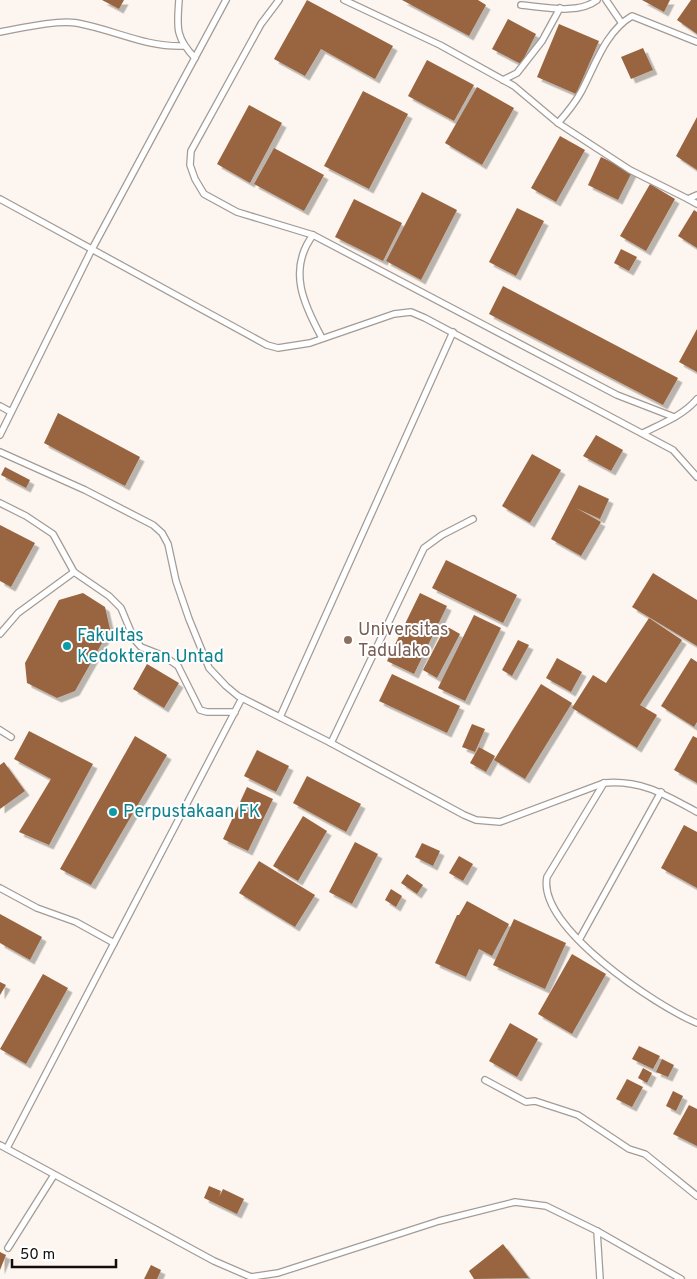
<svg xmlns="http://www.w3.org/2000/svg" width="697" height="1279" viewBox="0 0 697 1279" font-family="Overpass,sans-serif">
	<defs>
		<filter id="shadow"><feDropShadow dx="4.5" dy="4.5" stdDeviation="0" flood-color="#0004"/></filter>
	</defs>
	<rect width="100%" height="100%" fill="#fdf5ef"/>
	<g fill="#986541" filter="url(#shadow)">
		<polygon points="102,0 124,0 119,9"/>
		<polygon points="307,0 393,46 375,79 321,49 305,76 274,59"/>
		<polygon points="402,0 478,0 486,5 469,36"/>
		<polygon points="642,0 670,0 664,12"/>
		<polygon points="691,0 697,0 697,34 677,20"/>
		<polygon points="508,19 536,34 521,64 492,49"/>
		<polygon points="559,24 599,41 576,94 537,77"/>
		<polygon points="643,48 653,70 631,79 621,57"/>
		<polygon points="427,60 474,85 454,121 408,96"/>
		<polygon points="477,87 514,108 482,165 445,143"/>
		<polygon points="363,91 408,114 369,189 324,166"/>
		<polygon points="249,105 282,123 250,183 217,164"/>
		<polygon points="697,117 697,170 676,156"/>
		<polygon points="560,136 585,150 556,202 531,188"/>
		<polygon points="274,148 324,175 304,211 254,184"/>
		<polygon points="601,157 632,172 618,200 588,185"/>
		<polygon points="650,184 675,199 646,251 620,236"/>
		<polygon points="422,192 457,210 421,280 386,261"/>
		<polygon points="354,199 402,223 383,261 335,237"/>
		<polygon points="517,208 544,221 516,276 489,262"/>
		<polygon points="694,210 697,212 697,248 678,236"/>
		<polygon points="621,249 637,257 629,271 614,263"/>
		<polygon points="503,286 678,378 663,405 489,314"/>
		<polygon points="697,329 697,372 679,362"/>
		<polygon points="58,413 140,457 125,486 44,443"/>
		<polygon points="596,435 623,450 611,471 583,456"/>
		<polygon points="532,454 561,470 530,523 502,506"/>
		<polygon points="5,467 30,480 26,488 1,475"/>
		<polygon points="579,485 609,499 600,519 576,508 601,522 581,556 551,539"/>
		<polygon points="0,525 35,543 11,587 0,581"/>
		<polygon points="446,560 517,595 503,623 432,588"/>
		<polygon points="653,573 697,600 697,646 632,607"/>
		<polygon points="83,593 105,607 110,629 75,691 57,698 27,683 25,663 59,600"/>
		<polygon points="420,593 447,606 414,674 387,661"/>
		<polygon points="474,615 501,628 465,701 438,688"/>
		<polygon points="649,618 682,640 640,705 657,715 637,748 572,708 593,675 606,683"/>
		<polygon points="446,626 460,634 437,678 423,670"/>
		<polygon points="518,640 529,645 512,676 502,670"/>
		<polygon points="557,658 582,672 571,692 546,678"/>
		<polygon points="691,658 697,662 697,722 694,727 661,706"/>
		<polygon points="147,664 179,683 164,708 133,689"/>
		<polygon points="392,674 460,706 447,733 379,701"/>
		<polygon points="541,684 572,703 525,779 494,760"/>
		<polygon points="472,724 485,729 475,752 462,747"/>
		<polygon points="29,731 93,764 49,845 19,832 51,779 14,759"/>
		<polygon points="135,736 167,755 91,885 60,869"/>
		<polygon points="693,736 697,738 697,783 674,770"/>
		<polygon points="479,747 495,756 486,772 470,763"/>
		<polygon points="257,750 289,766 276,792 244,776"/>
		<polygon points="4,762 25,791 0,809 0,765"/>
		<polygon points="307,776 361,804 346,832 293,803"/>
		<polygon points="247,787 273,799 248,851 223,839"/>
		<polygon points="303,816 327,831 298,881 273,866"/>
		<polygon points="684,825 697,832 697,888 661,868"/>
		<polygon points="355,842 378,854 352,904 329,892"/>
		<polygon points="422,843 440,851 433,866 415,857"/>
		<polygon points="459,856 473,864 463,881 449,873"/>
		<polygon points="259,861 315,895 295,927 239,893"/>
		<polygon points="407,874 423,885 417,894 401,883"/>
		<polygon points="391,889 402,896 396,907 385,900"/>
		<polygon points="467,901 509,924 492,956 479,949 466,977 435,963 457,915 459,915"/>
		<polygon points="0,914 42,937 30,960 0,943"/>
		<polygon points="514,919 566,943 545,989 493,965"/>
		<polygon points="572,954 606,974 572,1034 538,1014"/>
		<polygon points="43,974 68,988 26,1064 0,1049"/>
		<polygon points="0,982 6,985 0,995"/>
		<polygon points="510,1023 538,1039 517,1077 489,1061"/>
		<polygon points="639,1046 660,1056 653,1069 632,1059"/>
		<polygon points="662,1059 674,1065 668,1077 656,1072"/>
		<polygon points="643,1068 652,1073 647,1083 638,1078"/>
		<polygon points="627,1079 643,1087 632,1107 616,1099"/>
		<polygon points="673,1091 683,1096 676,1111 666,1106"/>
		<polygon points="689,1105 697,1109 697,1146 673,1134"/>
		<polygon points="209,1186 221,1191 219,1197 223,1189 244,1199 237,1214 204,1198"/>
		<polygon points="503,1244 529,1278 474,1279 469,1271"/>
		<polygon points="0,1252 6,1255 0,1270"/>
		<polygon points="151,1265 161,1270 157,1279 144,1279"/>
	</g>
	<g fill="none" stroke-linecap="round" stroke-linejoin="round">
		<g stroke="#a39b96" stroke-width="8">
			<g id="lane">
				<path d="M 179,0 C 177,27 175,37 195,58"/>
				<polyline points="279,0 261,24 191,151 190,165 195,179 204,194 237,212 313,235 617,395 674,417"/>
				<polyline points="344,0 440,45 514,86 558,123 630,170 688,199 697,195"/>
				<polyline points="606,0 621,22"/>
				<path d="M 521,5 C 544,7 578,15 597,0"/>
				<path d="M 0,32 C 22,28 55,20 77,23 C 115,30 144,47 183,46"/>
				<polyline points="503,80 517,73 542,41 560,8"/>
				<path d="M 558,123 C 566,114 575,103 581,92 C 595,66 605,32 632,16 L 697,42"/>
				<polyline points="0,199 267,345 278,348 310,343 394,314 411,312 425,318 673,450 697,477"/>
				<polyline points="688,199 697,204"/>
				<path d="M 313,235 C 287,270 304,305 322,338"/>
				<polyline points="0,406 11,412"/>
				<path d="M 643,433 C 661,424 684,415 697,399"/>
				<polyline points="0,435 91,251 226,0"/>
				<path d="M 0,452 L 85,490 L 153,525 L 162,533 L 168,544 L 176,581 L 189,619 L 209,668 L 226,686 L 238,696 L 331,743 L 464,815 L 476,820 L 500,822 L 604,783 C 642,780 664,794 697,812"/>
				<polyline points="0,503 26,516 53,534 74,572 109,596 121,608 134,639 141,647 164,656 178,666 200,710 207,712 235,712"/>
				<polyline points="0,634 18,613 74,572"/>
				<polyline points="280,717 453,332"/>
				<polyline points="0,730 11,737"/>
				<polyline points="331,743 424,548 442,535 473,519"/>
				<path d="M 604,783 L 547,877 C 537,927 656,1006 697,1023"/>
				<polyline points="0,888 37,908 76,922 114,943"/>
				<polyline points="579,940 661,792"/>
				<polyline points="485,1080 526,1102 535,1101 578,1115 629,1149 645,1154 697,1196"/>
				<polyline points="0,1145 214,1261 251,1277 278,1273 439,1221 515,1202 546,1206 597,1231 681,1279"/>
				<polyline points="7,1148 242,698"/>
				<polyline points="597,1231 600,1279"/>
				<polyline points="8,1248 54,1175"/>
			</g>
		</g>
		<use href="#lane" stroke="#fff" stroke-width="5.5"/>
	</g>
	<circle fill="#8d6e63" stroke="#fff" stroke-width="2" cx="348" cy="640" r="5"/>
	<g fill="#0f9aa8" stroke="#fff" stroke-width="2">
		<circle cx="67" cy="646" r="5"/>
		<circle cx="113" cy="812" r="5"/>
	</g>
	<g text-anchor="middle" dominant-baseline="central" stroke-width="4" stroke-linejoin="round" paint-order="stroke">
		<g font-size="18" fill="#785e54" stroke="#fff" text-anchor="start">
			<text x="358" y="630">Universitas<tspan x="358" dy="21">Tadulako</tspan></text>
		</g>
		<g font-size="18" fill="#0d838f" stroke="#fff" text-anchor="start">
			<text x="77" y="636">Fakultas<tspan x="77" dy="21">Kedokteran Untad</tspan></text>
			<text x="123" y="812">Perpustakaan FK</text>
		</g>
	</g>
	<path d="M12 1259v8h104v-8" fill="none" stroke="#100d0c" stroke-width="2.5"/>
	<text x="20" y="1259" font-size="15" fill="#100d0c" stroke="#ffffff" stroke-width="4" paint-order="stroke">50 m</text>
</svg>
